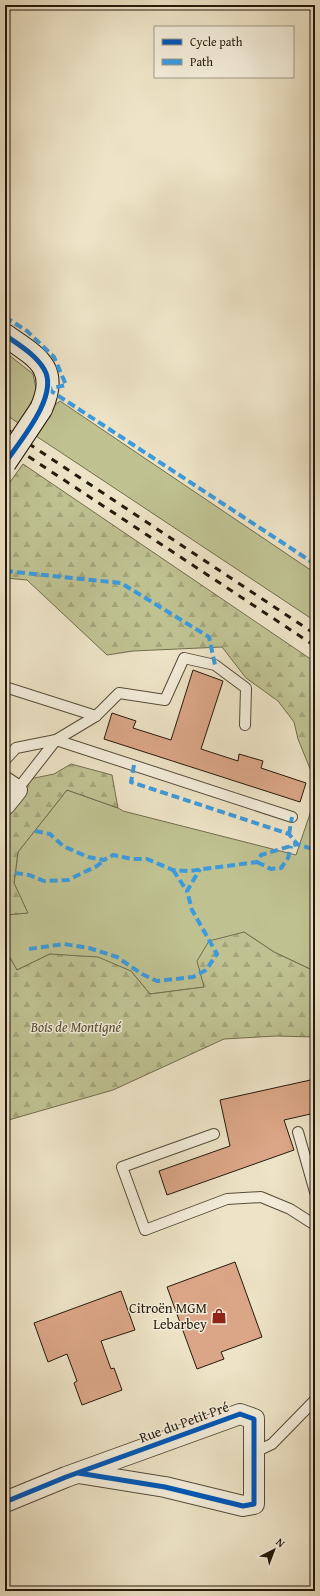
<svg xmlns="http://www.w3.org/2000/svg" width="320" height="1596" viewBox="0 0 320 1596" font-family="'Gentium Book Plus',serif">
	<defs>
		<pattern id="forest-firs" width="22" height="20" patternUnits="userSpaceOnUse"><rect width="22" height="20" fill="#bfc191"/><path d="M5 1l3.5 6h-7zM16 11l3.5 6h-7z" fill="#a4a57c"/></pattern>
	</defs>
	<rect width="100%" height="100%" fill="#ede3c6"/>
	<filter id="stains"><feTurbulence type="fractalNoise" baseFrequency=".005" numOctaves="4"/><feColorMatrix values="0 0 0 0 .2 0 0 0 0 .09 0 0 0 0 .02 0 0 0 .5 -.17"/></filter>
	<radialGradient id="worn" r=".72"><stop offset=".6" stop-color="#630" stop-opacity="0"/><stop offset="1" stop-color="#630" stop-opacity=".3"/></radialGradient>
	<g fill="#bfc191" stroke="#726d4e">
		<polygon points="5,352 33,374 37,393 21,425 5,414"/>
		<polygon points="60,401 315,573 315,621 33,434 46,412"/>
		<polygon points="67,790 118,808 123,811 296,855 315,799 315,970 312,970 274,952 244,932 205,987 150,994 131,971 50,954 17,970 5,949 5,915 27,913 14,883 18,852"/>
	</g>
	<g fill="url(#forest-firs)" stroke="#726d4e">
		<polygon points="23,464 315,662 315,781 298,739 294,722 278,701 246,678 222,647 133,651 107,655 27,580 5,578 5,489"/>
		<polygon points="71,764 112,775 118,808 67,790 18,852 14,883 28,913 5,915 5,784 54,774"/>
		<polygon points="244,932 274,952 312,970 315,970 315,1037 276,1036 224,1039 113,1090 5,1121 5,949 17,970 50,954 98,957 131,971 150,994 204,987 197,961 209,941"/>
	</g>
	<g fill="#dba687" stroke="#24190c">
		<polygon points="193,670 223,681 201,749 238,761 239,754 263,761 261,768 306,783 300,802 104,739 112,713 136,721 133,728 171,740"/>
		<polygon points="315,1079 315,1113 284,1120 294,1150 167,1195 159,1171 230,1146 220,1100"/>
		<polygon points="235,1262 262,1337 221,1352 224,1359 197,1369 167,1287"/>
		<polygon points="121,1291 135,1330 101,1341 111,1369 114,1368 122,1390 82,1405 74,1383 77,1381 67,1354 48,1362 34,1323"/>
	</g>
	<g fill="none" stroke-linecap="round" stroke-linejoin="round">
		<g stroke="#564c3a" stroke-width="12">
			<g id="lane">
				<polyline points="5,687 96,716"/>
				<polyline points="5,760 16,748 56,740 292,817"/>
				<polyline points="17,790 56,740 96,716 119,693 165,700 184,658 215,665 246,688 245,725"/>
				<polyline points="298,1132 315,1192"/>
				<polyline points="214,1134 122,1167 145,1230 227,1199 261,1197 290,1209 315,1225"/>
				<polyline points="253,1453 272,1444 315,1400"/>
			</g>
		</g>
		<g stroke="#564c3a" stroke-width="22">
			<g id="street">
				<polyline points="5,782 17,790 5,805"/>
				<polyline points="5,1502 66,1477 240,1414 254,1419 254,1504 243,1506 165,1487 78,1473"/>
			</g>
		</g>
		<g stroke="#24190c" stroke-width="24">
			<path id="secondary" d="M 5,335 C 36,357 60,367 41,409"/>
		</g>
		<use href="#lane" stroke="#f3edda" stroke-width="10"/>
		<use href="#street" stroke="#f3edda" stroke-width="20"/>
		<use href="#secondary" stroke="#f3edda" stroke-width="22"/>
		<g stroke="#24190c" stroke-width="3" stroke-dasharray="7 7" stroke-linecap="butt">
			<polyline points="5,428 315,634"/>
			<polyline points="5,441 315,646"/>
		</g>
		<g stroke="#24190c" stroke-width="24" stroke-linecap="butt">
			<polyline id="secondary-bridge" points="5,463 41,409"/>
		</g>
		<use href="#secondary-bridge" stroke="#f3edda" stroke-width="22"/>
		<g stroke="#3c9bde" stroke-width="4" stroke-dasharray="8 4" stroke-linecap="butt">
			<polyline points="5,6 6,5"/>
			<polyline points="5,317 27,331 54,357 66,385 48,389"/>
			<polyline points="48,389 315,564"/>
			<polyline points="5,571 121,583 209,637 215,665"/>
			<polyline points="134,765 131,782 289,834 297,844 315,850"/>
			<polyline points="35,831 50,834 63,846 88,857 104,860 113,855 132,859 147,859 173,870 189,871 257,862 261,855 297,844"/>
			<polyline points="289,834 292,817"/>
			<polyline points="257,862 271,869 281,868 288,858 291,846"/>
			<polyline points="173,870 187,891"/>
			<polyline points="15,873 29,875 44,881 68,880 97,866 104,860"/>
			<polyline points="29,949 64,944 89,948 117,957 142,974 157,981 193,977 206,970 217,954 192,910 187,891 200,869"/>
		</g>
		<g stroke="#f3edda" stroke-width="8">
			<g id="cycleway">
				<path d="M 5,335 C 19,345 35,354 44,369 C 60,395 20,441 5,463"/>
				<polyline points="5,1502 66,1477 240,1414 254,1419 254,1504 243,1506 165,1487 78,1473"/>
			</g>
		</g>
		<use href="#cycleway" stroke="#0057b8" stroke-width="5"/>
	</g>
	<defs>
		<g id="shop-bare" transform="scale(1.2)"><path d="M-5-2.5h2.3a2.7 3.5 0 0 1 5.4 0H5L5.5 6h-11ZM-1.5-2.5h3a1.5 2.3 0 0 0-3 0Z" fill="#8f2418" stroke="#f3edda" stroke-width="2.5" paint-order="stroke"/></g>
	</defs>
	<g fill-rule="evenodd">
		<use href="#shop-bare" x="219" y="1316"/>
	</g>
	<g text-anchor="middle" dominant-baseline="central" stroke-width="3" stroke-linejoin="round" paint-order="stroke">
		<g font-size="14" font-style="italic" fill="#524b34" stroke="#f3edda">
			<text x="76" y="1027">Bois de Montigné</text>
		</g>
		<g font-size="14" fill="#24190c" stroke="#f3edda" text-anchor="end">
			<text x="207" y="1308">Citroën MGM<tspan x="207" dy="16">Lebarbey</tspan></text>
		</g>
		<g font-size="14" fill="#24190c" stroke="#f3edda">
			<text transform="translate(184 1422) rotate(-20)">Rue du Petit Pré</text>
		</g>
	</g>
	<rect width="320" height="1596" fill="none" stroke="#ede3c6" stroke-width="20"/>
	<rect x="6" y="6" width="308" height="1584" fill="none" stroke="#24190c" stroke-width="2"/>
	<rect x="10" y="10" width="300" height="1576" fill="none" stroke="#24190c"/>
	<rect x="154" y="26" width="140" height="52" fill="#f3edda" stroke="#a09888"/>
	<rect x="162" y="39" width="20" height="6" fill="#0057b8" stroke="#a09888"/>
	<text x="190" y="46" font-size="12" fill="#24190c">Cycle path</text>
	<rect x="162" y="59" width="20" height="6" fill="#3c9bde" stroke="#a09888"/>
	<text x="190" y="66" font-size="12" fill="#24190c">Path</text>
	<g transform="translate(274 1550) rotate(42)" stroke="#f3edda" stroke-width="3" paint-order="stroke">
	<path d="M0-3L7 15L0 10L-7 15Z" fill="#24190c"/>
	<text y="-6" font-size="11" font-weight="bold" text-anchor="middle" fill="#24190c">N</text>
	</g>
	<rect width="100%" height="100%" filter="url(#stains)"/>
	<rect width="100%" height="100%" fill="url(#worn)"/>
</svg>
